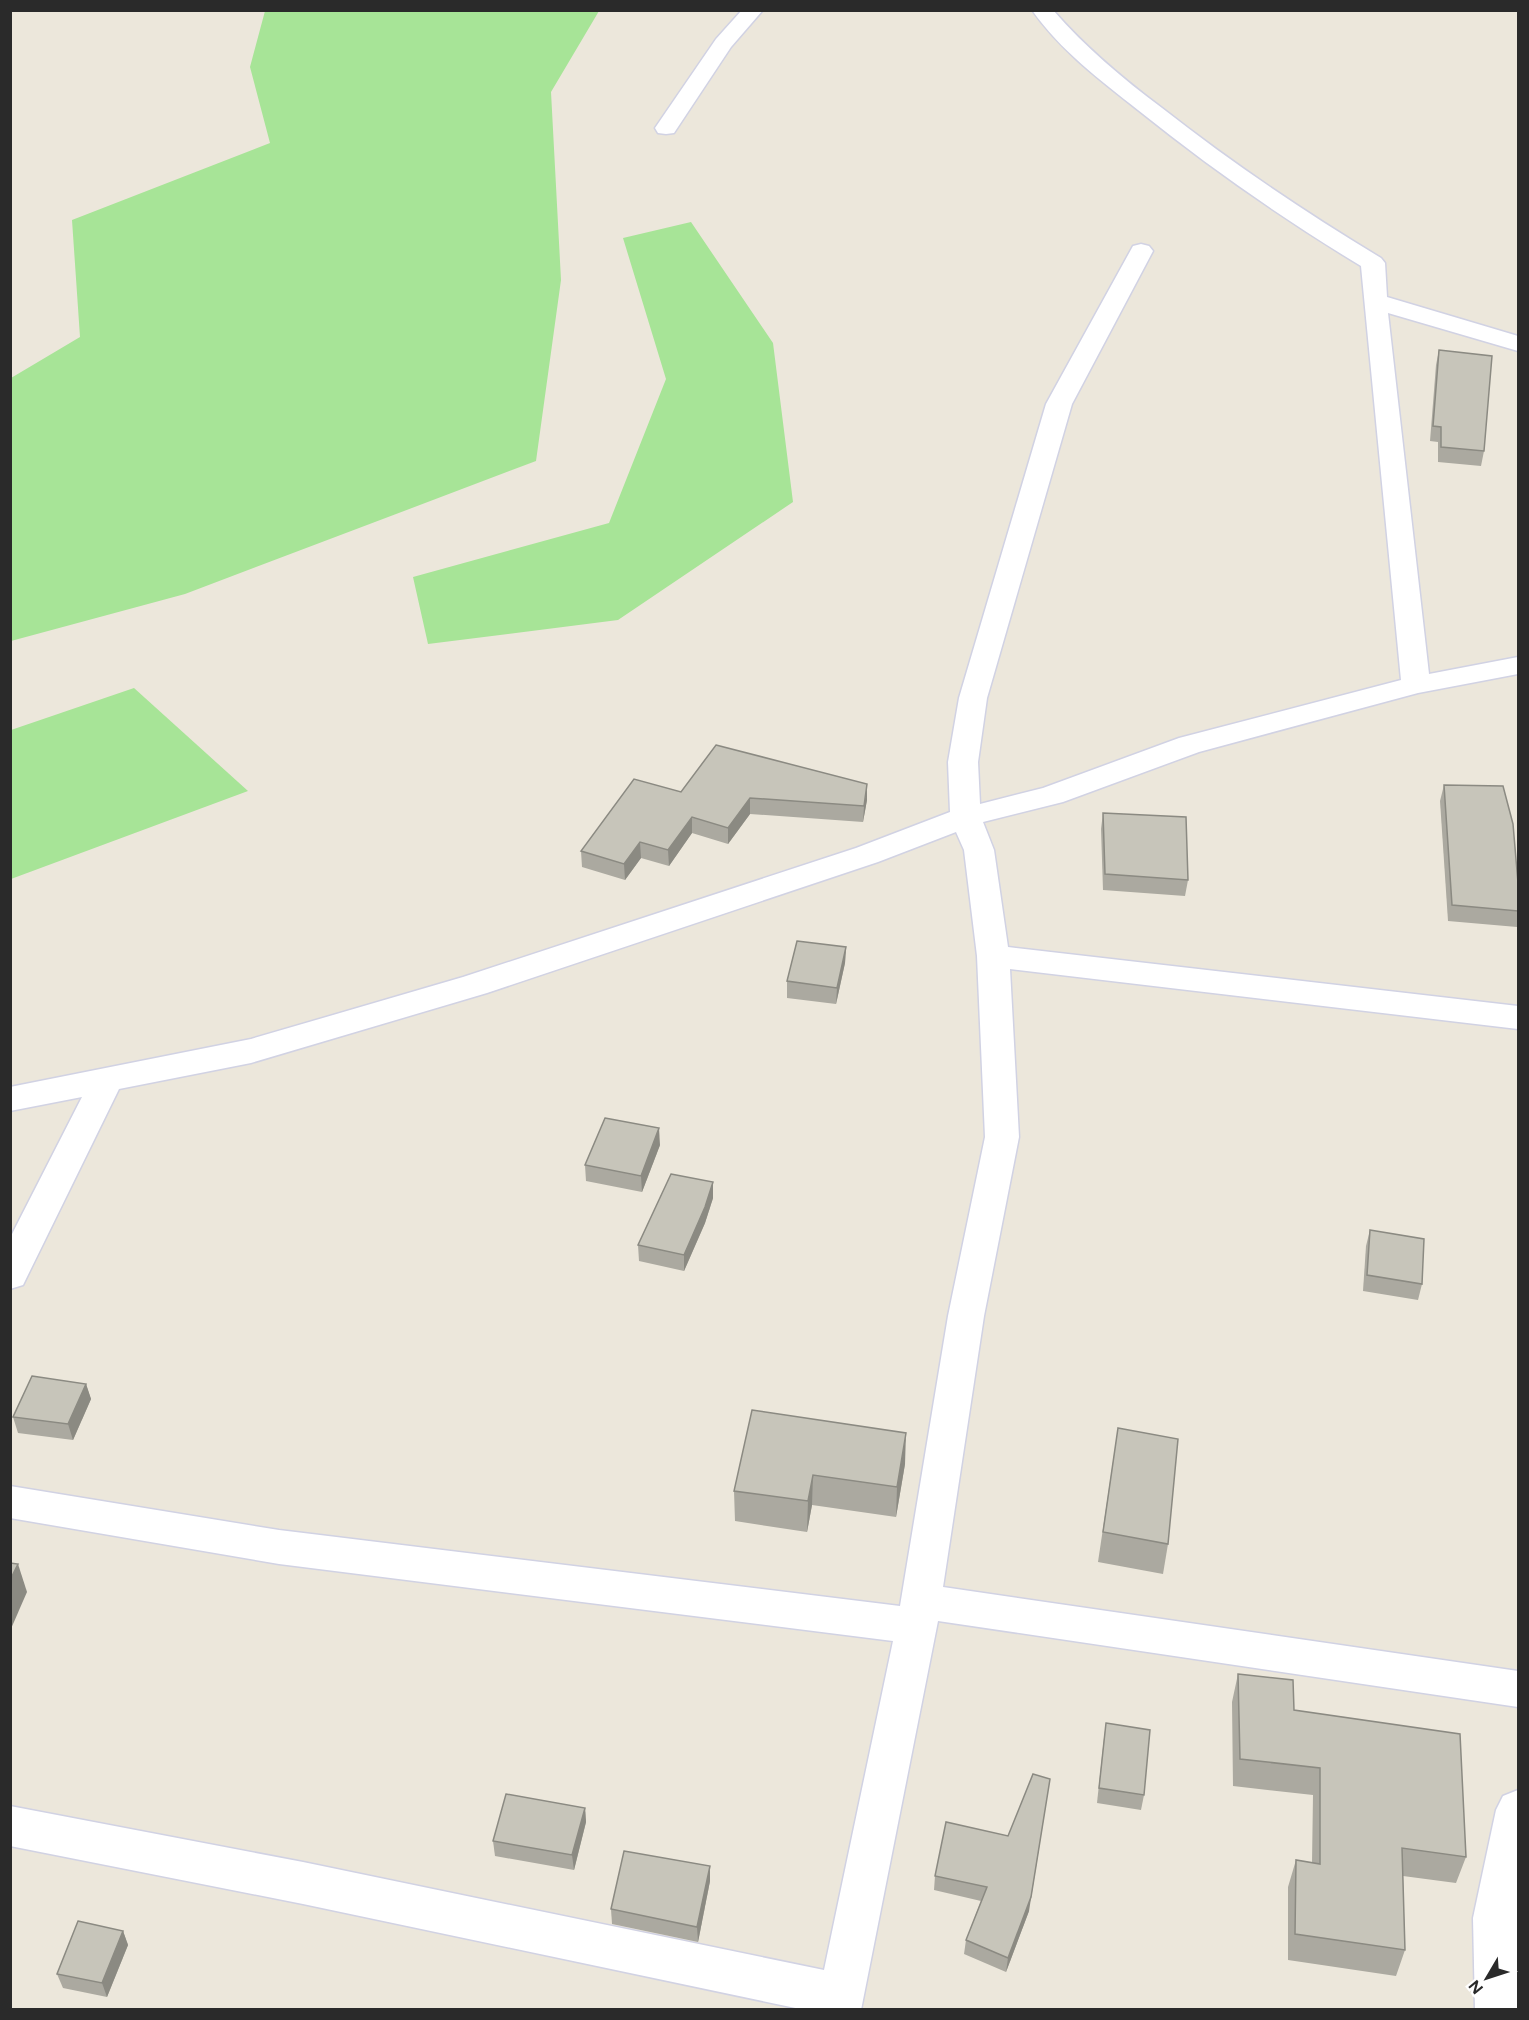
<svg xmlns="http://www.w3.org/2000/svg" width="1529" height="2020" viewBox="0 0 1529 2020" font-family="Figtree,sans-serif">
	<rect width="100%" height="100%" fill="#ece7db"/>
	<g fill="#a7e497">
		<polygon points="265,11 599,11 551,92 561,280 536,461 185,594 11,641 11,378 80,337 72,220 270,143 250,67"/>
		<polygon points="691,222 773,343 793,502 618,620 428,644 413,577 609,523 666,379 623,238"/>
		<polygon points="134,688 248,791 11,879 11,730"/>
	</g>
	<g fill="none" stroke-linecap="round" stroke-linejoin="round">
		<g stroke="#d1d2e3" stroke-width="3">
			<g id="minor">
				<polygon points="742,10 763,10 731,47 674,133 666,134 658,133 655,128 716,39"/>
				<path d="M 1032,10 L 1053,10 C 1086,48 1122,78 1162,108 C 1232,163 1305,212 1381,258 L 1385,263 L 1387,297 L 1518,336 L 1518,351 L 1388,313 L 1429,674 L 1518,657 L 1518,674 L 1418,693 L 1199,752 L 1063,802 L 983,822 L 994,850 L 1008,947 L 1518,1006 L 1518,1029 L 1010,969 L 1019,1137 L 984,1316 L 943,1587 L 1518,1671 L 1518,1707 L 938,1621 L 861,2010 L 805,2010 L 303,1904 L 10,1846 L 10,1806 L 303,1862 L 824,1970 L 893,1641 L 279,1564 L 10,1518 L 10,1486 L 279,1530 L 900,1606 L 948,1316 L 985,1137 L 977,956 L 964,850 L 956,832 L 878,862 L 487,993 L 251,1063 L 119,1089 L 23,1285 L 10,1289 L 10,1238 L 82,1097 L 10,1111 L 10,1087 L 251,1039 L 463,977 L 856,848 L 950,812 L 948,762 L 959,698 L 1046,404 L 1133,246 L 1141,244 L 1149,246 L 1153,251 L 1072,404 L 987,698 L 978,762 L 980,804 L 1043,788 L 1179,738 L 1401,680 L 1361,266 C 1283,219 1209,167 1138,110 C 1100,80 1060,50 1032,10 Z"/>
				<polygon points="1518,1790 1518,2010 1475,2010 1473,1918 1496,1810 1503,1796"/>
			</g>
		</g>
		<use href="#minor" fill="#fff" fill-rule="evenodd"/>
	</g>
	<g fill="#aba9a0">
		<polygon points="1439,350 1484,451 1481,466 1438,462 1438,442 1430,441 1436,365"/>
		<polygon points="1444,785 1518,883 1518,922 1517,927 1448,921 1440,801"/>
		<polygon points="681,792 867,800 863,822 750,814 728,844 692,833 669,866 641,858 625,880 582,867 581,851"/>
		<polygon points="1103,813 1188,880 1185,896 1103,890 1101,829"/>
		<polygon points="846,947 845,963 836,1004 787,998 787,981"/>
		<polygon points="660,1145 642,1192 586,1181 585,1165"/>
		<polygon points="713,1182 713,1198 705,1223 684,1271 639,1261 638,1245"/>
		<polygon points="1370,1230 1422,1284 1418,1300 1363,1291 1366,1246"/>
		<polygon points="86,1384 91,1399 73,1440 18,1433 13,1417"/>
		<polygon points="752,1410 905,1464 896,1517 812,1505 807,1532 735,1521 734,1491"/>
		<polygon points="1118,1428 1168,1544 1163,1574 1098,1562"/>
		<polygon points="1238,1674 1294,1710 1466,1857 1456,1883 1403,1876 1405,1950 1396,1976 1288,1960 1288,1887 1296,1860 1312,1863 1313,1795 1233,1786 1232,1702"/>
		<polygon points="1106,1723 1144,1795 1141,1810 1097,1803 1104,1738"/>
		<polygon points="585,1808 586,1822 574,1870 495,1856 493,1841"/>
		<polygon points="1008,1836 1029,1911 1006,1972 964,1954 966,1940 981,1901 934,1890 935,1876"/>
		<polygon points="710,1881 698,1942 612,1924 611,1909"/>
		<polygon points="123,1931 128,1945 107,1997 63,1988 57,1974"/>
	</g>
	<g fill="#8b8a82">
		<polygon points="867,784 867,800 863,822 864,806"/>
		<polygon points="750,798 750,814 728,844 728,828"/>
		<polygon points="692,817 692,833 669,866 668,850"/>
		<polygon points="640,842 641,858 625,880 624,864"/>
		<polygon points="846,947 845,963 836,1004 837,988"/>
		<polygon points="659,1128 660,1145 642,1192 641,1176"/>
		<polygon points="713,1182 713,1198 705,1223 684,1271 684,1255"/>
		<polygon points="86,1384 91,1399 73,1440 68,1424"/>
		<polygon points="906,1433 905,1464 896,1517 897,1487"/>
		<polygon points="813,1475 812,1505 807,1532 808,1501"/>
		<polygon points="18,1564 27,1592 10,1631 10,1580"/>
		<polygon points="1050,1779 1029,1911 1006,1972 1008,1958"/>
		<polygon points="585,1808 586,1822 574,1870 572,1855"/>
		<polygon points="710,1866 710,1881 698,1942 697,1927"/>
		<polygon points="123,1931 128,1945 107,1997 102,1983"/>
	</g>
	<g fill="#c7c5ba" stroke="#8b8a82" stroke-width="1.5">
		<polygon points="1439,350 1492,356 1484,451 1441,447 1441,427 1433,426"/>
		<polygon points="716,745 867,784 864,806 750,798 728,828 692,817 668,850 640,842 624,864 581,851 634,779 681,792"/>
		<polygon points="1444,785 1503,786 1513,824 1518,883 1518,911 1452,905"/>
		<polygon points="1103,813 1186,817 1188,880 1105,874"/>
		<polygon points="797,941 846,947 837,988 787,981"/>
		<polygon points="605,1118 659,1128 641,1176 585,1165"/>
		<polygon points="671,1174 713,1182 705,1207 684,1255 638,1245"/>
		<polygon points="1370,1230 1424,1239 1422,1284 1367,1275"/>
		<polygon points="32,1376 86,1384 68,1424 13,1417"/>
		<polygon points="752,1410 906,1433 897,1487 813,1475 808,1501 734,1491"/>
		<polygon points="1118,1428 1178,1439 1168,1544 1103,1532"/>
		<polygon points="10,1563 18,1564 10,1580"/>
		<polygon points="1238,1674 1293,1680 1294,1710 1460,1734 1466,1857 1402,1848 1405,1950 1295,1934 1296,1860 1320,1864 1320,1768 1240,1759"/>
		<polygon points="1106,1723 1150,1730 1144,1795 1099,1788"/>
		<polygon points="1033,1774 1050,1779 1031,1897 1008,1958 966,1940 987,1887 935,1876 946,1822 1008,1836"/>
		<polygon points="506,1794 585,1808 572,1855 493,1841"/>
		<polygon points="624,1851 710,1866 697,1927 611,1909"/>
		<polygon points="78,1921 123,1931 102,1983 57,1974"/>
	</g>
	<rect width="1529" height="2020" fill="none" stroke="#2a2a2a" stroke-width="24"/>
	<g transform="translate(1487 1978) rotate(231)" stroke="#ffffff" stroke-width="4.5" paint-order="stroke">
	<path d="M0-4.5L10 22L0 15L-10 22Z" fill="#2a2a2a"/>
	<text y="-9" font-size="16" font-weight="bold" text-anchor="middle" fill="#2a2a2a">N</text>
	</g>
</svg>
